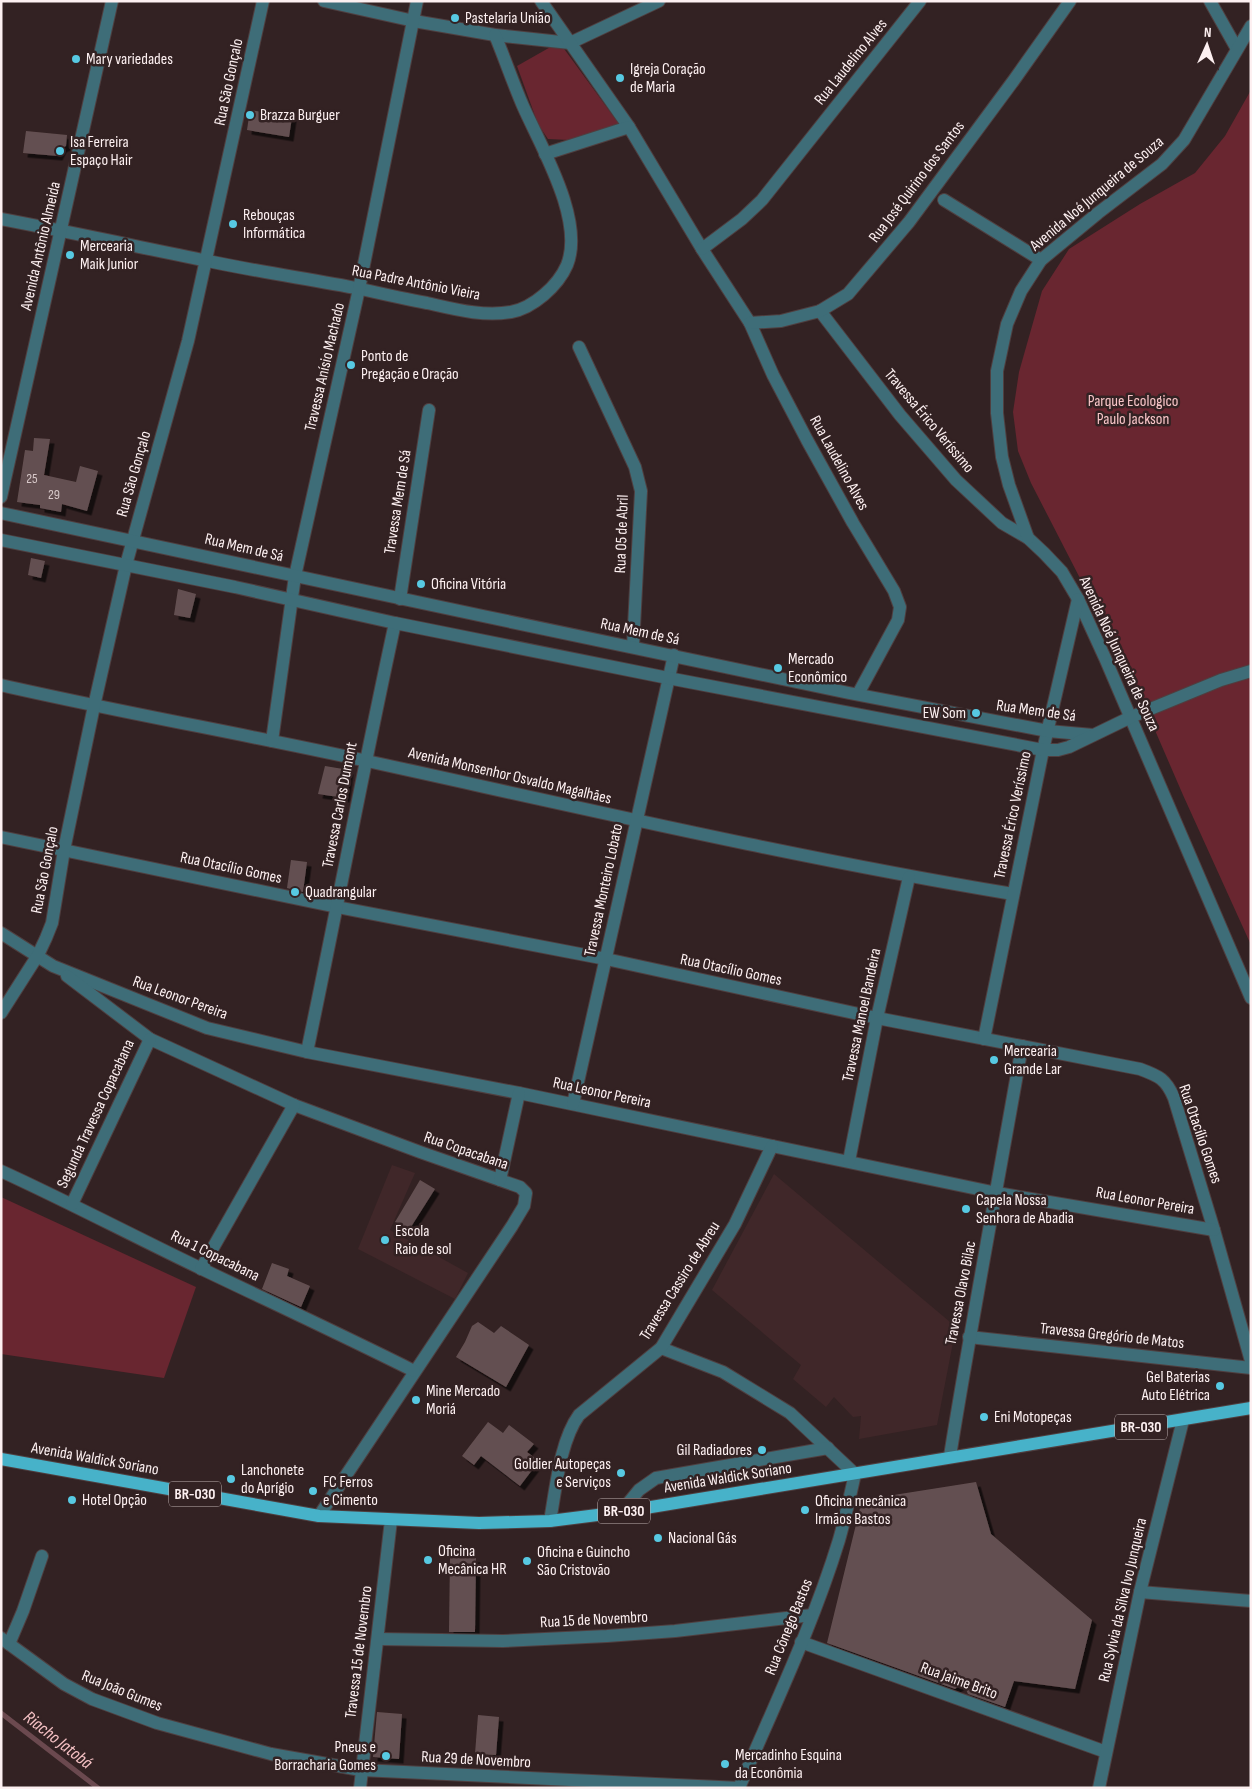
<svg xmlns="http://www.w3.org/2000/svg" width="1252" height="1789" viewBox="0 0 1252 1789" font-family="'Sofia Sans Condensed',sans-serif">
	<defs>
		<filter id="shadow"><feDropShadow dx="4.5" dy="4.5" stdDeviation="0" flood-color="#0009"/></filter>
	</defs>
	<rect width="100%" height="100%" fill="#332223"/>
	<g fill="#402729">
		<polygon points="392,1165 415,1173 390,1230 468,1273 455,1299 358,1249"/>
		<polygon points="774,1174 956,1327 937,1425 859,1439 861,1416 853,1417 834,1397 826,1407 793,1379 801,1365 712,1290"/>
	</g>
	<g fill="#692630">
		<polygon points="554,45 562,46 619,124 569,140 548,139 538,124 517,66"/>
		<polygon points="1251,90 1251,945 1183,795 1138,691 1031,483 1018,451 1013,412 1019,372 1042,291 1069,249 1140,204 1195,173 1225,136"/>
		<polygon points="1,1197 196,1287 164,1378 1,1354"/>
	</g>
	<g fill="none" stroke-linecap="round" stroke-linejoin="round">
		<polyline stroke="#6b494f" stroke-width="5" points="1,1713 98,1788"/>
	</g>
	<g fill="#645051" filter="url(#shadow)">
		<polygon points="250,110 292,117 289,137 247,130"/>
		<polygon points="26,131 67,135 66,146 62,148 58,156 23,153"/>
		<polygon points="34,438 50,439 44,475 76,482 80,466 98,471 87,511 62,504 61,512 40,508 40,505 17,502 25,450 33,451"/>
		<polygon points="31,558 45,561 41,578 28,575"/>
		<polygon points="178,589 196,594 190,618 174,615"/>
		<polygon points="325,766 349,770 345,798 318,794"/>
		<polygon points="291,860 307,862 303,892 287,888"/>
		<polygon points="420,1180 435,1189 409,1230 395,1222"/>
		<polygon points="272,1263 289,1269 287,1276 310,1286 301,1307 262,1289"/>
		<polygon points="478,1322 494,1333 501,1326 529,1345 506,1387 456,1357 465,1342 472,1326"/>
		<polygon points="488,1422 503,1433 509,1425 534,1444 527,1452 539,1461 520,1486 481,1456 474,1465 462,1456"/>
		<polygon points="976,1482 991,1534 1092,1620 1075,1689 1014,1681 1005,1707 968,1694 963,1683 955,1689 827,1643 862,1500"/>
		<polygon points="450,1557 476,1558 475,1632 449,1632"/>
		<polygon points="377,1712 402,1714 399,1759 373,1757"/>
		<polygon points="478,1715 499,1717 496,1755 475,1754"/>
	</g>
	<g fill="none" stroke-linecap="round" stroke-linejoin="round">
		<g stroke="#4f3f40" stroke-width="14">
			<g id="minor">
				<polyline points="324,1 414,21 495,35 570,43 659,1"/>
				<polyline points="541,1 629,127 702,249 750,323 773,375 807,440 853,523 894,591 900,607 898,620 858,694"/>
				<polyline points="1210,1 1237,49"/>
				<polyline points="545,154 629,127"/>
				<polyline points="944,200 1041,260"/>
				<path d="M 1,219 C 70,232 139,247 208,261 C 259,272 310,279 361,289 C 383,294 405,299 427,303 C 454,309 483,317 511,312 C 533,308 558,286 567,265 C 585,220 541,147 523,106 C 513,83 505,59 495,35"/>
				<polyline points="702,249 742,219 762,200 920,1"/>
				<polyline points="820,311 900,415 956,480 1002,523 1028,538 1044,553 1062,572 1078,599 1105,658 1251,998"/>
				<polyline points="750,323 781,321 820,311 848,294 909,222 1014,80 1070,1"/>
				<polyline points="579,347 635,467 641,491 633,646"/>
				<polyline points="1,497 112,1"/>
				<polyline points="1028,538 1009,485 1002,457 997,413 997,371 1007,324 1021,291 1041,260 1098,213 1162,164 1184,140 1251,26"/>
				<polyline points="400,599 429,410"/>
				<path d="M 1,685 C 123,713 245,734 367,761 C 582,808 796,858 1013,894"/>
				<polyline points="272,741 295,576 359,289 417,1"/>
				<path d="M 1,837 L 337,907 L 606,959 L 877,1018 L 1140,1069 C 1159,1076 1166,1079 1174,1098 L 1214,1230 L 1251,1361"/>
				<polyline points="1,933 53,966 207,1028 307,1052 519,1093 997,1193 1214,1230"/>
				<polyline points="67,976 150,1039 294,1105 420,1152 520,1187 526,1193 524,1206 512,1226 319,1516"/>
				<polyline points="1,1013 38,955 46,938 52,923 64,850 94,706 126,565 188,341 263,1"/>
				<polyline points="984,1039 1043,750 1078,599"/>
				<path d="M 307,1052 C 337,909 364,765 395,623"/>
				<polyline points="573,1104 674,655"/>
				<polyline points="849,1161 877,1018 909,877"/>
				<path d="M 1,1171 C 69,1202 135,1237 202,1269 C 273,1303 344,1336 414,1371"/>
				<polyline points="500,1180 519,1093"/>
				<polyline points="72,1204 150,1039"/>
				<polyline points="201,1269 294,1105"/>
				<polyline points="969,1337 1251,1368"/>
				<polyline points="661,1348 723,1372 790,1413 855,1474"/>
				<path d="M 950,1456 C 972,1319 998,1183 1022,1046"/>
				<polyline points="621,1512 639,1490 656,1478 828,1448"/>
				<path d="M 550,1521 C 556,1488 560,1441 579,1415 L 661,1348 L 735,1224 L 772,1146"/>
				<polyline points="1140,1592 1251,1601"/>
				<polyline points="1,1638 64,1684 92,1699 157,1723 271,1754 361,1770 740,1788"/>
				<polyline points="378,1639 503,1641 607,1636 675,1631 812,1615"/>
				<polyline points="801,1642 1106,1752"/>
				<polyline points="9,1644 23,1611 42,1556"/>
				<polyline points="360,1788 391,1520"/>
				<polyline points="1099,1788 1140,1592 1183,1420"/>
			</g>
		</g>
		<g stroke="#4f3f40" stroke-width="14">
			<g id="tertiary">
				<polyline points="1,513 483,616 849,693 1048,731 1093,735"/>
				<polyline points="1,540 235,587 395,623 668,678 1043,750 1058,750 1069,747 1131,717 1221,680 1251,671"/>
				<path d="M 739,1788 C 774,1706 813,1625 839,1540 C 845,1519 850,1496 855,1474"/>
			</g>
		</g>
		<g stroke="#4f3f40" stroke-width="14">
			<polyline id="primary" points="1,1459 319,1516 479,1523 550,1521 621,1512 1251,1408"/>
		</g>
		<use href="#minor" stroke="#3e6d78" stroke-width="12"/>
		<use href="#tertiary" stroke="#3e6d78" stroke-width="12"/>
		<use href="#primary" stroke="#47b2c9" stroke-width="12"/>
	</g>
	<g fill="#57c9e2" stroke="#332223" stroke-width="2">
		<circle cx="455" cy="18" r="5"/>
		<circle cx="76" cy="59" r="5"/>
		<circle cx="620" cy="78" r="5"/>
		<circle cx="250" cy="115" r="5"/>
		<circle cx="60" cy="151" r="5"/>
		<circle cx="233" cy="224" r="5"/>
		<circle cx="70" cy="255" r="5"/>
		<circle cx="351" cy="365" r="5"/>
		<circle cx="421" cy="584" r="5"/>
		<circle cx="778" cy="668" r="5"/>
		<circle cx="976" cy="713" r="5"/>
		<circle cx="295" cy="892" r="5"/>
		<circle cx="994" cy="1060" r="5"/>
		<circle cx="966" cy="1209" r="5"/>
		<circle cx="385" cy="1240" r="5"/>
		<circle cx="1220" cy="1386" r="5"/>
		<circle cx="416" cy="1400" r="5"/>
		<circle cx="984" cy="1417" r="5"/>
		<circle cx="762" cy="1450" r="5"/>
		<circle cx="621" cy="1473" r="5"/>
		<circle cx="231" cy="1479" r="5"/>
		<circle cx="313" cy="1491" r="5"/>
		<circle cx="72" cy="1500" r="5"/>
		<circle cx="805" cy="1510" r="5"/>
		<circle cx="658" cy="1538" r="5"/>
		<circle cx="428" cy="1560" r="5"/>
		<circle cx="527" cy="1561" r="5"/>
		<circle cx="386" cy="1756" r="5"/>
		<circle cx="725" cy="1764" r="5"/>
	</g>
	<g text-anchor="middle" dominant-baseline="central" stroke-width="5" stroke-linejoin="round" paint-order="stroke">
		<g font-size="14" fill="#d7c8c9">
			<text x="32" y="478">25</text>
			<text x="54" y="494">29</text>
		</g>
		<g fill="#332223" stroke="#c0b2b3" stroke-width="1">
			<rect x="1115" y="1414.5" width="52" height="25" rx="4"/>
			<rect x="169" y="1481.5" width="52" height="25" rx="4"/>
			<rect x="598" y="1498.5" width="52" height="25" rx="4"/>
		</g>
		<g font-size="15" font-weight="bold" fill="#fdf0f1">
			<text x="1141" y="1427">BR-030</text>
			<text x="195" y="1494">BR-030</text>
			<text x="624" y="1511">BR-030</text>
		</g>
		<g font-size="16" fill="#fdf0f1" stroke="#332223" text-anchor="start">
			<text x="465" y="18">Pastelaria União</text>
			<text x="86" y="59">Mary variedades</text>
			<text x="630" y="69">Igreja Coração<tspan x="630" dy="18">de Maria</tspan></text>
			<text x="260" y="115">Brazza Burguer</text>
			<text x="70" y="142">Isa Ferreira<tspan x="70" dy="18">Espaço Hair</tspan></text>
			<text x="243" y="215">Rebouças<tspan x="243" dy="18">Informática</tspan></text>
			<text x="80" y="246">Mercearia<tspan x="80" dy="18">Maik Junior</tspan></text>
			<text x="361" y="356">Ponto de<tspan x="361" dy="18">Pregação e Oração</tspan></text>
			<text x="431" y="584">Oficina Vitória</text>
			<text x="788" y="659">Mercado<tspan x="788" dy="18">Econômico</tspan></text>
			<text x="966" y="713" text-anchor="end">EW Som</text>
			<text x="305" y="892">Quadrangular</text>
			<text x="1004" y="1051">Mercearia<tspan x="1004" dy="18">Grande Lar</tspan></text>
			<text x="976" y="1200">Capela Nossa<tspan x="976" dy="18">Senhora de Abadia</tspan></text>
			<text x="395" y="1231">Escola<tspan x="395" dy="18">Raio de sol</tspan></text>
			<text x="1210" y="1377" text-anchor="end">Gel Baterias<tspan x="1210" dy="18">Auto Elétrica</tspan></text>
			<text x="426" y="1391">Mine Mercado<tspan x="426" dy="18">Moriá</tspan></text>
			<text x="994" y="1417">Eni Motopeças</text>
			<text x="752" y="1450" text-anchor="end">Gil Radiadores</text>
			<text x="611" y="1464" text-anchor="end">Goldier Autopeças<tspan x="611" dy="18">e Serviços</tspan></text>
			<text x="241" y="1470">Lanchonete<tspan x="241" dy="18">do Aprígio</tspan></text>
			<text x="323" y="1482">FC Ferros<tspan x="323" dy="18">e Cimento</tspan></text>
			<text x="82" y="1500">Hotel Opção</text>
			<text x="815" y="1501">Oficina mecânica<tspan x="815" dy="18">Irmãos Bastos</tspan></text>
			<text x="668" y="1538">Nacional Gás</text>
			<text x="438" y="1551">Oficina<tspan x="438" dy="18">Mecânica HR</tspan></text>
			<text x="537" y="1552">Oficina e Guincho<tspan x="537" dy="18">São Cristovão</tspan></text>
			<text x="376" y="1747" text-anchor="end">Pneus e<tspan x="376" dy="18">Borracharia Gomes</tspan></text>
			<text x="735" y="1755">Mercadinho Esquina<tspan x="735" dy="18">da Econômia</tspan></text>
		</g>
		<g font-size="16" fill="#fdf0f1" stroke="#332223">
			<text transform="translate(851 62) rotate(-51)">Rua Laudelino Alves</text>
			<text transform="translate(229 82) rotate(-78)">Rua São Gonçalo</text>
			<text transform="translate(917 182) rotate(-53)">Rua José Quirino dos Santos</text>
			<text transform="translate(1097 194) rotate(-40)">Avenida Noé Junqueira de Souza</text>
			<text transform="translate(41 246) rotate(-77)">Avenida Antônio Almeida</text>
			<text transform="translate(416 283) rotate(11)">Rua Padre Antônio Vieira</text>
			<text transform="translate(325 367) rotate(-77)">Travessa Anísio Machado</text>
			<text transform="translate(929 421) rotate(50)">Travessa Érico Veríssimo</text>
			<text transform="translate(839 463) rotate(61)">Rua Laudelino Alves</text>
			<text transform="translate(134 474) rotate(-74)">Rua São Gonçalo</text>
			<text transform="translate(398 502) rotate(-81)">Travessa Mem de Sá</text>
			<text transform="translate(622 534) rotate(-88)">Rua 05 de Abril</text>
			<text transform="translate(244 548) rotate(13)">Rua Mem de Sá</text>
			<text transform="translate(640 632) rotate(12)">Rua Mem de Sá</text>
			<text transform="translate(1119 654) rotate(65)">Avenida Noé Junqueira de Souza</text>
			<text transform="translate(1036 711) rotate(8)">Rua Mem de Sá</text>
			<text transform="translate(510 776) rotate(13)">Avenida Monsenhor Osvaldo Magalhães</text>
			<text transform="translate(340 805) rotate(-79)">Travessa Carlos Dumont</text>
			<text transform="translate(1013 815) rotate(-78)">Travessa Érico Veríssimo</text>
			<text transform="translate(231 868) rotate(12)">Rua Otacílio Gomes</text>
			<text transform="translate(45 870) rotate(-79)">Rua São Gonçalo</text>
			<text transform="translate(604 890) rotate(-78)">Travessa Monteiro Lobato</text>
			<text transform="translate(731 970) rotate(12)">Rua Otacílio Gomes</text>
			<text transform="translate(180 998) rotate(20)">Rua Leonor Pereira</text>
			<text transform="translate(862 1015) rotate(-78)">Travessa Manoel Bandeira</text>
			<text transform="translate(602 1093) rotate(12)">Rua Leonor Pereira</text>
			<text transform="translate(96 1114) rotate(-65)">Segunda Travessa Copacabana</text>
			<text transform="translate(1200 1134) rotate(71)">Rua Otacílio Gomes</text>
			<text transform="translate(466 1151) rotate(19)">Rua Copacabana</text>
			<text transform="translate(1145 1201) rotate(10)">Rua Leonor Pereira</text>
			<text transform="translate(215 1256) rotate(26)">Rua 1 Copacabana</text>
			<text transform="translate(680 1281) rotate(-58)">Travessa Cassiro de Abreu</text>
			<text transform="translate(961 1293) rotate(-79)">Travessa Olavo Bilac</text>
			<text transform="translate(1112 1336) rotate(6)">Travessa Gregório de Matos</text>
			<text transform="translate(95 1459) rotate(10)">Avenida Waldick Soriano</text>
			<text transform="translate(728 1478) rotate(-9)">Avenida Waldick Soriano</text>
			<text transform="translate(1123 1600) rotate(-77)">Rua Sylvia da Silva Ivo Junqueira</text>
			<text transform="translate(594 1620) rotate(-3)">Rua 15 de Novembro</text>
			<text transform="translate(789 1627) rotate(-68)">Rua Cônego Bastos</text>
			<text transform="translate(359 1652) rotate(-83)">Travessa 15 de Novembro</text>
			<text transform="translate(959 1681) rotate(20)">Rua Jaime Brito</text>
			<text transform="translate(122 1691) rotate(22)">Rua João Gumes</text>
			<text transform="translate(476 1760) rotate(3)">Rua 29 de Novembro</text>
		</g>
		<g font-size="16" fill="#f9c5c8" stroke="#332223">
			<text x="1133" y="401">Parque Ecologico<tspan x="1133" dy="18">Paulo Jackson</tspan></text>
		</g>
		<g font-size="18" font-style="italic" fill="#f6c2c5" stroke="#332223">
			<text transform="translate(58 1740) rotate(38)">Riacho Jatobá</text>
		</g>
	</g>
	<rect width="1252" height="1789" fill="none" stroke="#fdf0f1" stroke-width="5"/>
	<g transform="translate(1207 45) rotate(3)" stroke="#332223" stroke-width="4" paint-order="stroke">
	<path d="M0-4L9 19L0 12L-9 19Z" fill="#fdf0f1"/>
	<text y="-8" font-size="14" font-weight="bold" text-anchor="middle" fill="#fdf0f1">N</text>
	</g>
</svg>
